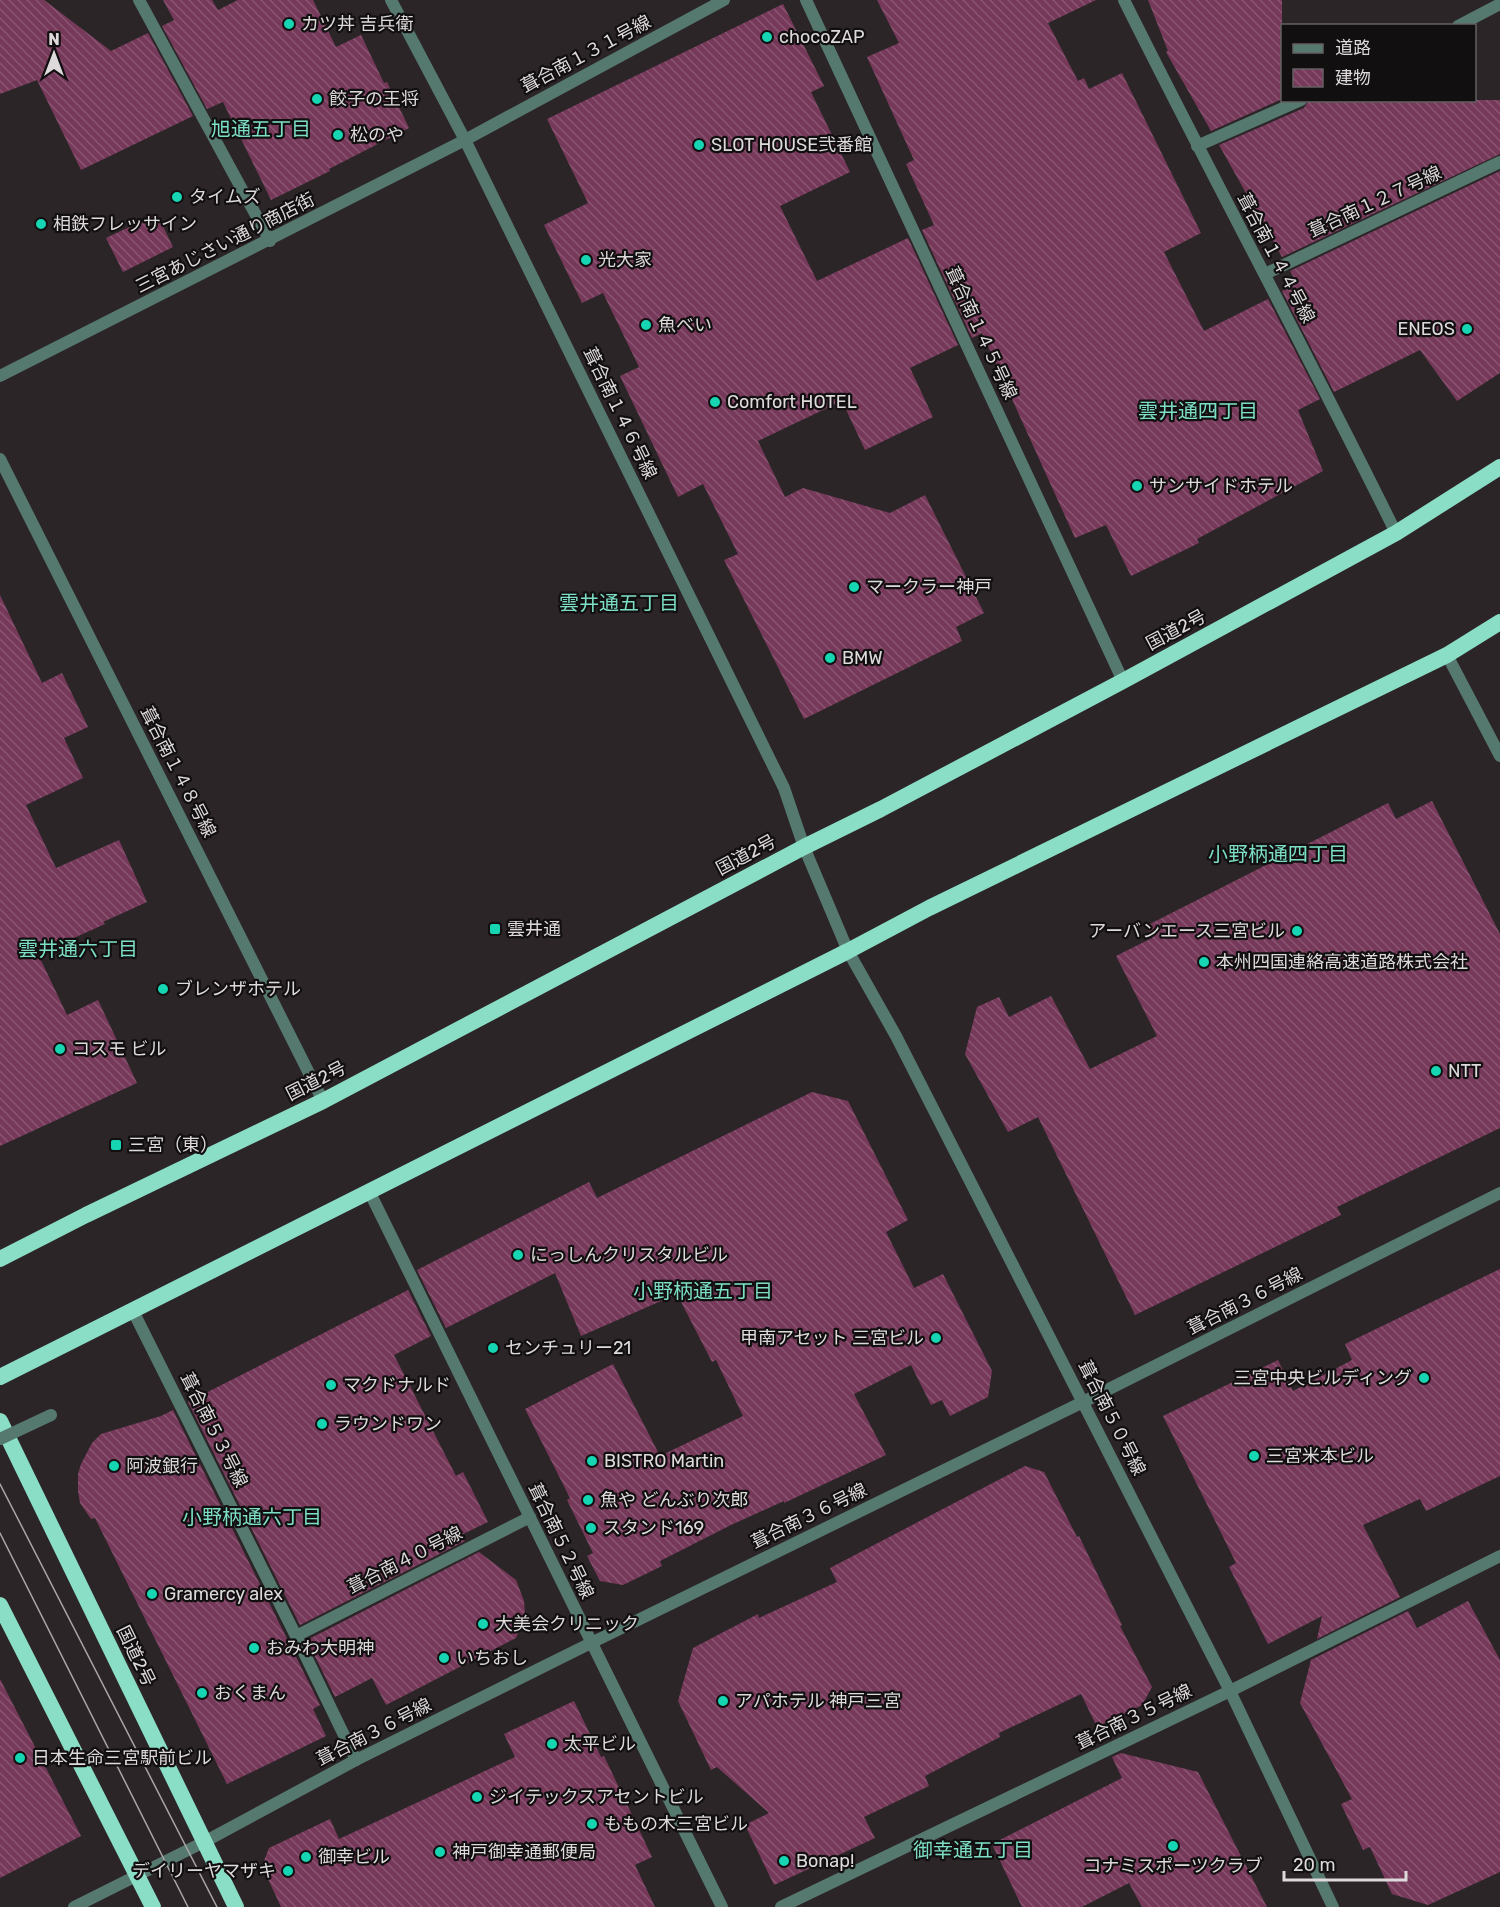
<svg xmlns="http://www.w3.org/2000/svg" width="1500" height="1907" viewBox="0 0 1500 1907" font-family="Rubik,'Noto Sans JP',sans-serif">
	<defs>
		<pattern id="building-back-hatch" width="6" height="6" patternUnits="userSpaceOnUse" patternTransform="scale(1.5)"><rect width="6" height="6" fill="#76395a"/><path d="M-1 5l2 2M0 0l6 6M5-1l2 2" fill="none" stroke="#895571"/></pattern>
	</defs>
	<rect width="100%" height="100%" fill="#2c2528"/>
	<g fill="url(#building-back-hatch)">
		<polygon points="0,0 44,0 111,51 148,33 193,116 81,170 37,80 0,94"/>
		<polygon points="163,0 212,0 218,10 238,0 313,0 336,47 361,35 384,83 387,82 409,128 329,169 330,171 271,200 223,102 207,109 162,26 174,20"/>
		<polygon points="877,0 1096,0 1048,23 1078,81 1084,78 1089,89 1122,73 1201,233 1164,252 1204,331 1268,299 1320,399 1298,410 1323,471 1197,539 1199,543 1131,576 1106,525 1075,538 982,333 972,338 922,230 934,225 906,164 914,160 867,57 899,43"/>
		<polygon points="1148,0 1282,0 1282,99 1211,131 1166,52 1168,51"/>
		<polygon points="783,4 824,86 811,92 850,172 780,206 817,281 908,238 958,345 910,368 933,417 865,450 842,401 758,441 785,497 803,488 890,513 925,495 984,613 956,627 962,641 804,719 724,560 738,554 703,484 678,497 620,376 639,367 603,293 582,303 544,225 588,203 547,119"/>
		<polygon points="1309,100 1500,100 1500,154 1282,257 1219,145 1304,108"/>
		<polygon points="1500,171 1500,373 1457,401 1420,350 1334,392 1282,291 1292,286 1290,282 1295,280 1290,271"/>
		<polygon points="157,214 173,247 123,272 106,238"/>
		<polygon points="0,595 42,683 62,673 88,727 64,738 83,778 26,805 56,868 119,840 147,902 103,922 105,924 38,954 67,1015 98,1000 137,1083 0,1146"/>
		<polygon points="1432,801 1500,934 1500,1128 1337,1207 1341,1215 1135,1315 1038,1117 1008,1132 965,1054 977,1007 999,997 1009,1017 1051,996 1090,1069 1157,1036 1116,956 1152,938 1146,926 1388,803 1396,819"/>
		<polygon points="812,1092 848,1101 908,1220 886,1232 914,1288 943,1274 992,1371 988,1397 950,1416 942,1400 931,1405 911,1365 854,1394 886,1455 784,1503 784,1501 731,1525 660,1561 662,1566 623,1585 600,1581 587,1556 593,1553 567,1500 570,1498 525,1409 613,1364 660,1456 743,1416 716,1360 712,1362 677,1294 581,1336 555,1273 446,1328 417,1270 589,1182 597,1198"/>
		<polygon points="1500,1269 1500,1476 1426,1511 1420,1499 1363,1525 1400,1597 1317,1639 1322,1616 1268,1644 1229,1567 1236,1563 1163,1416 1278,1360 1293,1391 1352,1360 1345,1344"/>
		<polygon points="408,1290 431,1336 394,1355 456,1476 463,1472 488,1522 459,1536 465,1541 300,1625 188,1402"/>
		<polygon points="173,1410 320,1705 313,1709 326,1736 227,1784 95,1518 91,1519 80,1503 78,1491 78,1474 81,1464 92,1443 101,1434 161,1416"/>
		<polygon points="1025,1466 1044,1472 1077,1537 1079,1536 1122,1625 1120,1626 1152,1687 1142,1705 1097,1727 1081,1694 999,1733 1000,1737 925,1776 929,1786 864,1817 875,1838 774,1885 745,1825 769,1813 717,1767 711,1770 678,1701 693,1648 758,1614 759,1618 837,1582 830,1568"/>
		<polygon points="479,1552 516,1580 524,1601 525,1613 516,1638 386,1705 372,1678 335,1697 307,1640"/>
		<polygon points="1468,1601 1500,1660 1500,1872 1428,1905 1392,1894 1370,1847 1363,1850 1341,1804 1352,1799 1300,1703 1311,1660 1408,1611 1417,1628"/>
		<polygon points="0,1679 81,1836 0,1878"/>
		<polygon points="574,1701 601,1757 604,1756 652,1857 635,1865 655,1907 281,1907 262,1866 269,1848 330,1819 339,1839 515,1757 504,1734"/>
		<polygon points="1121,1753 1198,1772 1267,1907 1142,1907 1129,1883 1082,1907 1022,1907 992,1844 1122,1778 1112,1757"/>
	</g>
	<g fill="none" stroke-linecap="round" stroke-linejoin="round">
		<g stroke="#56796f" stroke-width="12">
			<polyline points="139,0 270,241"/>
			<polyline points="391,0 465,140 784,788 804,847"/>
			<polyline points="806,0 1123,681"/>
			<path d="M 1124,0 C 1213,179 1308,354 1396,533"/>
			<polyline points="1458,26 1500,4"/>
			<polyline points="1197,146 1301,100"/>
			<polyline points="1265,274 1500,162"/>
			<polyline points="0,376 465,140 724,0"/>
			<polyline points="0,459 323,1101"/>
			<polyline points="1447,655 1500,756"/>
			<polyline points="369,1191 722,1907"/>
			<polyline points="133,1311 296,1636 356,1760"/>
			<polyline points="296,1636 530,1517"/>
			<polyline points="781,1907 1230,1691 1500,1556"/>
		</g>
		<g stroke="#56796f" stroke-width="12">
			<polyline points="804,847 848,951 896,1036 1230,1691 1333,1907"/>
			<polyline points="74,1907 204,1842 356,1760 591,1643 1083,1402 1500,1193"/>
		</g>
		<g stroke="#8adec6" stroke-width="16">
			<polyline points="0,1259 86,1215 323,1101 804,847 881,809 1123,681 1396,533 1500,467"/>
			<polyline points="0,1377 848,951 929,908 1447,655 1500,622"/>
			<polyline points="0,1421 236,1907"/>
			<polyline points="0,1605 153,1907"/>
		</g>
		<g stroke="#a9a5a7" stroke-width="1.5">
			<polyline points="0,1484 217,1907"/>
			<polyline points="0,1533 188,1907"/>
		</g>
		<polyline stroke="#56796f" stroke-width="12" points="0,1439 51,1415"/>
	</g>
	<g fill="#16d5b3" stroke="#120f10" stroke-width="2">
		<circle cx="289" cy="24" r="6"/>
		<circle cx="767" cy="37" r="6"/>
		<circle cx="317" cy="99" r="6"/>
		<circle cx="338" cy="135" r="6"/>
		<circle cx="699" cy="145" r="6"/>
		<circle cx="177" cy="197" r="6"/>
		<circle cx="41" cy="224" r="6"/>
		<circle cx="586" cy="260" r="6"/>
		<circle cx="646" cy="325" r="6"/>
		<circle cx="1467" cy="329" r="6"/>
		<circle cx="715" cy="402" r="6"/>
		<circle cx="1137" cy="486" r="6"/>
		<circle cx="854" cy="587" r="6"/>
		<circle cx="830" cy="658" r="6"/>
		<rect x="489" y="923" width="12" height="12" rx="3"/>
		<circle cx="1297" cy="931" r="6"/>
		<circle cx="1204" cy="962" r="6"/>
		<circle cx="163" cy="989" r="6"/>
		<circle cx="60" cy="1049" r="6"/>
		<circle cx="1436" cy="1071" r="6"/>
		<rect x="110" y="1139" width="12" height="12" rx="3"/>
		<circle cx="518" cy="1255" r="6"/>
		<circle cx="936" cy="1338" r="6"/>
		<circle cx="493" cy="1348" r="6"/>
		<circle cx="1424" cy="1378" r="6"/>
		<circle cx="331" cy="1385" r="6"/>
		<circle cx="322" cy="1424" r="6"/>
		<circle cx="1254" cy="1456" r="6"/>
		<circle cx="592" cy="1461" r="6"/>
		<circle cx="114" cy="1466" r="6"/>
		<circle cx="588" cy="1500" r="6"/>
		<circle cx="591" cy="1528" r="6"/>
		<circle cx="152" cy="1594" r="6"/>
		<circle cx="483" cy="1624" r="6"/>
		<circle cx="254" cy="1648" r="6"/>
		<circle cx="444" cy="1658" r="6"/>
		<circle cx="202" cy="1693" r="6"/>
		<circle cx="723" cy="1701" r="6"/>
		<circle cx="552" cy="1744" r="6"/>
		<circle cx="20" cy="1758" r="6"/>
		<circle cx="477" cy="1797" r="6"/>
		<circle cx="592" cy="1824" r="6"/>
		<circle cx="1173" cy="1846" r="6"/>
		<circle cx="440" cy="1852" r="6"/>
		<circle cx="306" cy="1857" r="6"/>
		<circle cx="784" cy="1861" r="6"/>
		<circle cx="288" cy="1871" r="6"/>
	</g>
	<g text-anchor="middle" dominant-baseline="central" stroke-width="4.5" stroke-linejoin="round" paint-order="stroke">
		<g font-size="18" fill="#dedadc" stroke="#120f10" text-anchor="start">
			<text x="301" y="24">カツ丼 吉兵衛</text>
			<text x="779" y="37">chocoZAP</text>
			<text x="329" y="99">餃子の王将</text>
			<text x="350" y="135">松のや</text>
			<text x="711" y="145">SLOT HOUSE弐番館</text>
			<text x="189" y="197">タイムズ</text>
			<text x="53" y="224">相鉄フレッサイン</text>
			<text x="598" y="260">光大家</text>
			<text x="658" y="325">魚べい</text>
			<text x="1455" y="329" text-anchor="end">ENEOS</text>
			<text x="727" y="402">Comfort HOTEL</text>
			<text x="1149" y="486">サンサイドホテル</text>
			<text x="866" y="587">マークラー神戸</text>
			<text x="842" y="658">BMW</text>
			<text x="507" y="929">雲井通</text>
			<text x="1285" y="931" text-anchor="end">アーバンエース三宮ビル</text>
			<text x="1216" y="962">本州四国連絡高速道路株式会社</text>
			<text x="175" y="989">ブレンザホテル</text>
			<text x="72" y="1049">コスモ ビル</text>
			<text x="1448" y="1071">NTT</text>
			<text x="128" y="1145">三宮（東）</text>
			<text x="530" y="1255">にっしんクリスタルビル</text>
			<text x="924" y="1338" text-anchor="end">甲南アセット 三宮ビル</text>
			<text x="505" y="1348">センチュリー21</text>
			<text x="1412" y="1378" text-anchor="end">三宮中央ビルディング</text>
			<text x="343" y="1385">マクドナルド</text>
			<text x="334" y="1424">ラウンドワン</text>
			<text x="1266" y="1456">三宮米本ビル</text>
			<text x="604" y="1461">BISTRO Martin</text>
			<text x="126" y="1466">阿波銀行</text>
			<text x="600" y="1500">魚や どんぶり次郎</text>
			<text x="603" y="1528">スタンド169</text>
			<text x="164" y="1594">Gramercy alex</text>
			<text x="495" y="1624">大美会クリニック</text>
			<text x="266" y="1648">おみわ大明神</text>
			<text x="456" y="1658">いちおし</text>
			<text x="214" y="1693">おくまん</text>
			<text x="735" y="1701">アパホテル 神戸三宮</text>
			<text x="564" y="1744">太平ビル</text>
			<text x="32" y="1758">日本生命三宮駅前ビル</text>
			<text x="489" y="1797">ジイテックスアセントビル</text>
			<text x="604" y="1824">ももの木三宮ビル</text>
			<text x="452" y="1852">神戸御幸通郵便局</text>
			<text x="318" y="1857">御幸ビル</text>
			<text x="796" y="1861">Bonap!</text>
			<text x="1173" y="1866" text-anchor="middle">コナミスポーツクラブ</text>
			<text x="276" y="1871" text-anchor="end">デイリーヤマザキ</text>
		</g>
		<g font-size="18" fill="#dedadc" stroke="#120f10">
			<text transform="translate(586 54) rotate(-28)">葺合南１３１号線</text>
			<text transform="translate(1375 202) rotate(-25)">葺合南１２７号線</text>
			<text transform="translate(225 243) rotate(-27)">三宮あじさい通り商店街</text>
			<text transform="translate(1276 258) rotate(62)">葺合南１４４号線</text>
			<text transform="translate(981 333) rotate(65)">葺合南１４５号線</text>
			<text transform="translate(620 413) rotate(64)">葺合南１４６号線</text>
			<text transform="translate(1176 630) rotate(-28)">国道2号</text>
			<text transform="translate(178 772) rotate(63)">葺合南１４８号線</text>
			<text transform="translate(746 855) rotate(-28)">国道2号</text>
			<text transform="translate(316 1081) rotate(-27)">国道2号</text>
			<text transform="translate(1245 1301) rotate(-27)">葺合南３６号線</text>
			<text transform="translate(1112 1418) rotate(63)">葺合南５０号線</text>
			<text transform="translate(214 1430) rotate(63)">葺合南５３号線</text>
			<text transform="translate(809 1516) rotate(-26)">葺合南３６号線</text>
			<text transform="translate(561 1541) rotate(64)">葺合南５２号線</text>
			<text transform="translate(405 1560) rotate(-27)">葺合南４０号線</text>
			<text transform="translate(136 1656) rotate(64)">国道2号</text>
			<text transform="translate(1134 1717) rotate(-26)">葺合南３５号線</text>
			<text transform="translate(374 1732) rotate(-27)">葺合南３６号線</text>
		</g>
		<g font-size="20" fill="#7cdec5" stroke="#120f10">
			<text x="261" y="129">旭通五丁目</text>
			<text x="1198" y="411">雲井通四丁目</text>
			<text x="619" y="603">雲井通五丁目</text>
			<text x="1278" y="854">小野柄通四丁目</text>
			<text x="78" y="949">雲井通六丁目</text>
			<text x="703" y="1291">小野柄通五丁目</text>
			<text x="252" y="1517">小野柄通六丁目</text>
			<text x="973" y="1850">御幸通五丁目</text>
		</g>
	</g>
	<rect x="1281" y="24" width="195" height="78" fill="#120f10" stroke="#646062" stroke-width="1.5"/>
	<rect x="1293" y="44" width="30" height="9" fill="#56796f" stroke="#646062" stroke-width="1.5"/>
	<text x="1335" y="54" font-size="18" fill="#dedadc">道路</text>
	<rect x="1293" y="69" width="30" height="18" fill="url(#building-back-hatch)" stroke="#646062" stroke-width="1.5"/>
	<text x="1335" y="84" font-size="18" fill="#dedadc">建物</text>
	<g transform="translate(54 54)" stroke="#120f10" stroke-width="4.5" paint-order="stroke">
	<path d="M0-4.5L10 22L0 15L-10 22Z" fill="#dedadc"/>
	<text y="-9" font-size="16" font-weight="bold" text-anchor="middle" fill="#dedadc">N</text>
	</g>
	<path d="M1284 1871v9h122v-9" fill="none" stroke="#dedadc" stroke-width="3"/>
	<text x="1293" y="1871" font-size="18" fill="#dedadc" stroke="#120f10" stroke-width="4.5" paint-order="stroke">20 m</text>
</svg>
